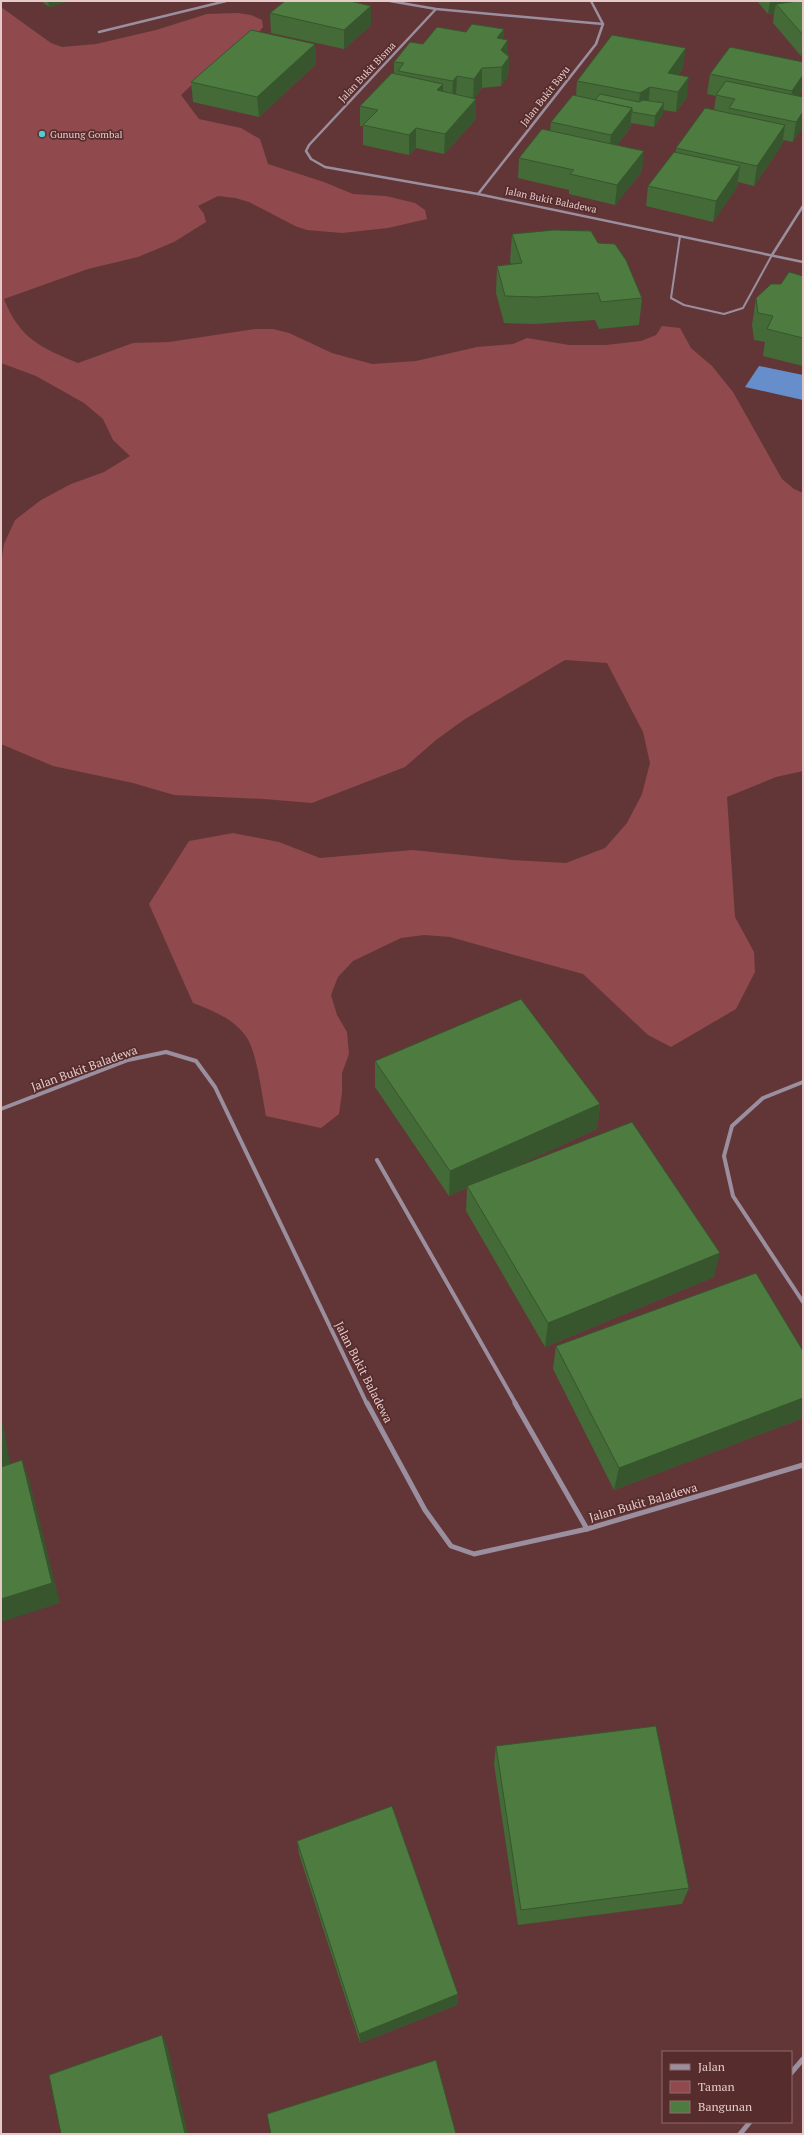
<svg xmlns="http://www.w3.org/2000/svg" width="804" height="2135" viewBox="0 0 804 2135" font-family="'PT Serif',serif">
	<rect width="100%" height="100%" fill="#623637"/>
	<path fill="#90494c" d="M 1,7 L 51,43 L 62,47 L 96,44 L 156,30 L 207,14 L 238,13 L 251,15 L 262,20 L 263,27 L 258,33 L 215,63 L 181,95 L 199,119 L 241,128 L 260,139 L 268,164 L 324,182 L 353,194 L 386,196 L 415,203 L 425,210 L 427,219 L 388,228 L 342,233 L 307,230 L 295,226 L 249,202 L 235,198 L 218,196 L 198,206 L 204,214 L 206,222 L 174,242 L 138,257 L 88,269 L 4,299 C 19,338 41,348 78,363 L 133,343 L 169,342 L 255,329 L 273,329 L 289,333 L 332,353 L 372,364 L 416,361 L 477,347 L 513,344 L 527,338 L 569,345 L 606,345 L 641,341 L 656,335 L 662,326 L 680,328 L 691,348 L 712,366 L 733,392 L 782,479 L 794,489 L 803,493 L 803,771 L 776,777 L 727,797 L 735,917 L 754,952 L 755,972 L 736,1009 L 671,1047 L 648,1035 L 583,974 L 450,937 L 424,935 L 401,938 L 353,961 L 338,977 L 331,995 L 337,1015 L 347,1032 L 349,1054 L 342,1073 L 342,1093 L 339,1114 L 321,1128 L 266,1116 C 262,1096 257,1053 247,1038 C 235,1019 213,1011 193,1003 L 149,904 L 189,841 L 233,833 L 279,842 L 320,858 L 412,850 L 512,860 L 566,863 L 605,848 L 627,823 L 642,794 L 650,763 L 643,732 L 607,663 L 565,660 L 465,719 L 436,740 L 405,767 L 312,803 L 264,799 L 174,795 L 133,783 L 53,766 L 1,744 L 1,564 L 4,544 L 15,520 L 41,500 L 71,484 L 104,472 L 130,456 L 113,440 L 103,419 L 84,403 L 36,376 L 1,363 Z"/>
	<polygon fill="#668eca" points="759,366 803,375 803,400 745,387"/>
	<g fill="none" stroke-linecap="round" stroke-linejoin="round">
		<polyline stroke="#9b8f9f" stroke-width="2" points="680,236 671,298 684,305 724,314 743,308 772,255"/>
		<g stroke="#9b8f9f" stroke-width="2.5">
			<polyline points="390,1 436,9 603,24"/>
			<polyline points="436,9 309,145 306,151 311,159 325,167 478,194 803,262"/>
			<polyline points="99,32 226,1"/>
			<polyline points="478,194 596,44 603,24 591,1"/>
			<polyline points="772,255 803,206"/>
		</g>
		<g stroke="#9b8f9f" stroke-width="4">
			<polyline points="803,1082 763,1098 732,1126 724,1156 733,1196 803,1302"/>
			<polyline points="1,1109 128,1060 166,1052 196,1061 215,1087 367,1404"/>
			<polyline points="377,1160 516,1404"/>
		</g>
		<g stroke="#9b8f9f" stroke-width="5">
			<polyline points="367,1403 425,1510 451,1546 474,1554 587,1529 803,1465"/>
			<polyline points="515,1403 587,1529"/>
			<polyline points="791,2073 803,2059"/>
			<polyline points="740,2134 750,2122"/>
		</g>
	</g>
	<g fill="#436a37">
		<polygon points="41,1 69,1 49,7"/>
		<polygon points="757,1 803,1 803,56 801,56 773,23 774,13 768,14"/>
		<polygon points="270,13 371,25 344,49 271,33"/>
		<polygon points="504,29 503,39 508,55 509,57 508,76 501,86 482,88 474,98 476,119 444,154 416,148 409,155 363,145 363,126 360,126 360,106 394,73 394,62 423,44 466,32"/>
		<polygon points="315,44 316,64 259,117 193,102 191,82"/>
		<polygon points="730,47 799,96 803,97 793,142 783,140 782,145 754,186 738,182 737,187 713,222 646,206 648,186 676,152 676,148 714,110 716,96 707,94 710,74"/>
		<polygon points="683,68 678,75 687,97 676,112 663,110 663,114 654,127 631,123 630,128 617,145 642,171 615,205 569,194 569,190 518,178 519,158 550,131 551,122 576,96 577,81"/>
		<polygon points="512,234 598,243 642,298 639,325 599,329 595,320 534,324 504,323 496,293 497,266 511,264 510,261"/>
		<polygon points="803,276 803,366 763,356 765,342 754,340 752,325 756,298 781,284"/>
		<polygon points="375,1061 600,1104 597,1129 501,1173 714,1277 545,1347 466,1211 467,1188 449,1196 375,1087"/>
		<polygon points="556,1346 803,1351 803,1418 614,1490 553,1369"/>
		<polygon points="496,1746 689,1888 682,1904 518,1925 494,1764"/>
		<polygon points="297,1841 458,1994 457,2005 360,2043 299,1854"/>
	</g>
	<g fill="#37562d">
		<polygon points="48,1 69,1 49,7"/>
		<polygon points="770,1 803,1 776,4 774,13 768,14"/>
		<polygon points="371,6 371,25 344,49 344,30"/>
		<polygon points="504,29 503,47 508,40 507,59 509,57 508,76 501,86 502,67 497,38"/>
		<polygon points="315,44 316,64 259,117 257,97"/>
		<polygon points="803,44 803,56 801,56"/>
		<polygon points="686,48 683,68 668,90 668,73"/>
		<polygon points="482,68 482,88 473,99 474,79"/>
		<polygon points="803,75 803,90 789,111 792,91"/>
		<polygon points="457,76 456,96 452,101 453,81"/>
		<polygon points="689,77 687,97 676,112 678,92"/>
		<polygon points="443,84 443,104 437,90"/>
		<polygon points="650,87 648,107 638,113 640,93"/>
		<polygon points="476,99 476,119 444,154 445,134"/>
		<polygon points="664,103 663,114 654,127 655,116"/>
		<polygon points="632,108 630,128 609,155 611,135"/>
		<polygon points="803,112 803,127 793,142 796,122"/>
		<polygon points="785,125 782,145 754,186 757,166"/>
		<polygon points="416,128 416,148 409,155 409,135"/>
		<polygon points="644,151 642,171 615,205 617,185"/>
		<polygon points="740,166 737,187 713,222 716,201"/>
		<polygon points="600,1104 597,1129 468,1188 467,1186 467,1188 449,1196 450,1171"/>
		<polygon points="720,1253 714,1277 545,1347 548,1323"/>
		<polygon points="803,1398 803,1418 614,1490 619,1468"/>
		<polygon points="1,1415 11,1467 1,1469"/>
		<polygon points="22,1460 30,1483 60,1603 1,1622 1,1599"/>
		<polygon points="458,1994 457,2005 360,2043 359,2034"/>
		<polygon points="162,2035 168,2048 188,2134 185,2134"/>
	</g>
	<g fill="#4e7b40" stroke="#37562d">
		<polygon points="285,1 350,1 371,6 344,30 270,13"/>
		<polygon points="798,1 803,1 803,35 776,4"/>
		<polygon points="472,24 504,29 497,38 508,40 501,50 509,57 502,67 482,68 474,79 457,76 453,81 398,71 404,63 394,62 410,42 423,44 437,27 466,32"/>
		<polygon points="251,30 315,44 257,97 191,82"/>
		<polygon points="612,35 686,48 668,73 689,77 678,92 650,87 640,93 577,81"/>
		<polygon points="730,47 803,62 803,75 792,91 710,74"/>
		<polygon points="392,73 443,84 437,90 476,99 445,134 416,128 409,135 363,125 378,110 360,106"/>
		<polygon points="726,81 803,97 803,112 796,122 729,108 735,99 716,95"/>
		<polygon points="600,94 639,102 643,100 664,103 655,116 632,112 632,108 595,100"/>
		<polygon points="573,95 632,108 611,135 551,122"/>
		<polygon points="705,108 785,125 757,166 676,148"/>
		<polygon points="542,129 644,151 617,185 570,174 574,170 519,158"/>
		<polygon points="674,152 740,166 716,201 648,186"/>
		<polygon points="554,230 591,231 598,243 615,244 626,260 642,298 601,302 598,293 536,297 505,296 497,266 522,263 512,234"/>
		<polygon points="789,272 803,276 803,338 767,329 773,316 758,313 756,298 771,284 781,284"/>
		<polygon points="521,999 600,1104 450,1171 375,1061"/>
		<polygon points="632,1122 720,1253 548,1323 467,1186"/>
		<polygon points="756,1273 803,1351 803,1398 619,1468 556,1346"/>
		<polygon points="1,1435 3,1444 1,1445"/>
		<polygon points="22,1460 52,1583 1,1599 1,1467"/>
		<polygon points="656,1726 689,1888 521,1910 496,1746"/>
		<polygon points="392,1806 458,1994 359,2034 297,1841"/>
		<polygon points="162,2035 185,2134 61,2134 49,2075"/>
		<polygon points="436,2060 456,2134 271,2134 267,2114"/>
	</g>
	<circle fill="#51ccd1" stroke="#562c2d" stroke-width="1.5" cx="42" cy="134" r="4"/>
	<g text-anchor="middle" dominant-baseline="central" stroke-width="3.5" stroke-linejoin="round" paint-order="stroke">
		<g font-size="10" fill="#e6caca" stroke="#562c2d">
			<text transform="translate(367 72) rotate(-47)">Jalan Bukit Bisma</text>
			<text transform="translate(545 96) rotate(-52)">Jalan Bukit Bayu</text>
			<text transform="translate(551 200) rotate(12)">Jalan Bukit Baladewa</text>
		</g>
		<g font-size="10" fill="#e6caca" stroke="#562c2d" text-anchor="start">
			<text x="50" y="134">Gunung Gombal</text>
		</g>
		<g font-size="12" fill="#e6caca" stroke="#562c2d">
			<text transform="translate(84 1068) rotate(-20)">Jalan Bukit Baladewa</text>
			<text transform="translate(364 1372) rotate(63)">Jalan Bukit Baladewa</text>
			<text transform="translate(643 1502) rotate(-16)">Jalan Bukit Baladewa</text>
		</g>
	</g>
	<rect width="804" height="2135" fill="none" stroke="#e6caca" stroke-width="4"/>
	<rect x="662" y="2051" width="130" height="72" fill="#562c2d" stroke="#906b6c"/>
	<rect x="670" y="2064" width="20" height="6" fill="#9b8f9f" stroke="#906b6c"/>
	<text x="698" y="2071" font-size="12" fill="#e6caca">Jalan</text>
	<rect x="670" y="2081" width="20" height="12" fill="#90494c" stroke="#906b6c"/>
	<text x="698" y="2091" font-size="12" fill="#e6caca">Taman</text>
	<rect x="670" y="2101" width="20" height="12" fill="#4e7b40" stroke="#906b6c"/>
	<text x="698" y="2111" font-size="12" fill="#e6caca">Bangunan</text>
</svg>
